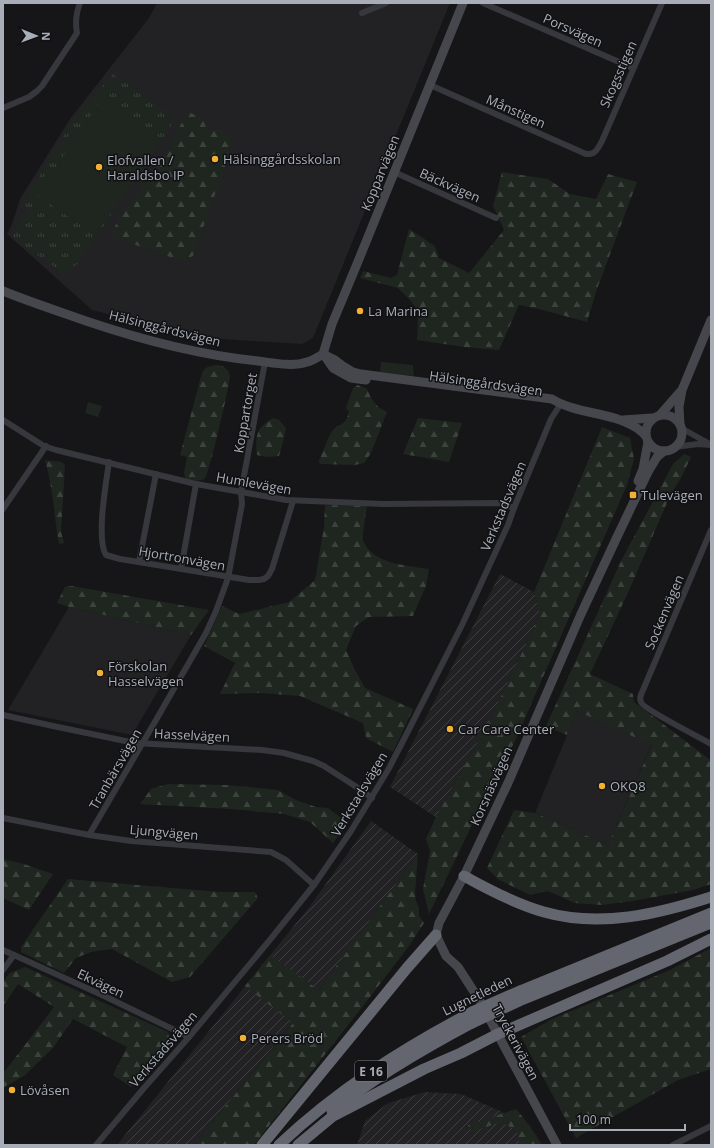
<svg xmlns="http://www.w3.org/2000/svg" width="714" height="1148" viewBox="0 0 714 1148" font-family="'Open Sans',sans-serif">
	<defs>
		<pattern id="industrial-furrows" width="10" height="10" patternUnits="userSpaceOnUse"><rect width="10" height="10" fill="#222225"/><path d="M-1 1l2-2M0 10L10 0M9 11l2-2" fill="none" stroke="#3f3f43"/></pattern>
		<pattern id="grass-tufts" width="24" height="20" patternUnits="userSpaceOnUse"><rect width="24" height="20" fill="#1e261f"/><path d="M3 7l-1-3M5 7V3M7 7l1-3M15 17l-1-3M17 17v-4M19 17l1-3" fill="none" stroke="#3c433d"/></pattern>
		<pattern id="forest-firs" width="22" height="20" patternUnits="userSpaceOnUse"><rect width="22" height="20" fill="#1e261f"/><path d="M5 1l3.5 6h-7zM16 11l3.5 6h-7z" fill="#3c433d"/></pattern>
	</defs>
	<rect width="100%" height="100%" fill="#161618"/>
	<g fill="#222225">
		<polygon points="157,3 450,3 313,338 302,344 222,339 189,334 92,310 7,234 12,224 20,199 70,119 149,18"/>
		<polygon points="69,607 191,635 132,735 8,710"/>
		<polygon points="577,711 652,744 608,845 535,813"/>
	</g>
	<g fill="url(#industrial-furrows)">
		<polygon points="500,574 534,592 540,615 489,722 436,817 390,787"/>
		<polygon points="371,821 418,854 319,990 194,1145 117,1145 310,906"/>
		<polygon points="425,1092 461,1094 507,1114 527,1145 357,1145 365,1121 388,1103"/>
	</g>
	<polygon fill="url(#grass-tufts)" points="113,74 169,113 167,116 174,121 78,264 63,273 12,237 28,210 24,202 72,122"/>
	<g fill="url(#forest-firs)">
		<polygon points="188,112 203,118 207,131 221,130 230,137 228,158 193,256 182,261 110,236 120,217 154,172"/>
		<polygon points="502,172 548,179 570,194 596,199 608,174 637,182 597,289 587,322 539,309 519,305 499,350 464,347 417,340 418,311 410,300 398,288 360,278 363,271 391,278 397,275 409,229 435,246 439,258 469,273 504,230 493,206"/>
		<path d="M 217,365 C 223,365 229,369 230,376 C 230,384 209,474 205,478 C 200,483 191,479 185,478 L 184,472 L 187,457 L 180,455 L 202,373 C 206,366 209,366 217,365 Z"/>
		<path d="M 358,385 L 367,389 L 371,398 L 378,407 L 387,412 L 371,453 L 367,459 L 364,463 L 355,465 L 320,464 L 319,461 C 323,451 326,442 331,433 C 338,422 345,428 349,412 L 346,408 L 353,388 Z"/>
		<path d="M 273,418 L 279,420 L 286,428 L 283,442 L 279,456 L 266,457 L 257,455 C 255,436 256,428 273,418 Z"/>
		<polygon points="418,418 462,423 449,462 403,454"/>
		<polygon points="602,427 630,438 634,459 627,485 515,741 473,823 429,914 423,889 430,851 426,839 436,817 489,722 540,615 534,592"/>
		<polygon points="684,454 691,457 681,478 670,496 627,595 590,674 633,694 634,702 709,759 711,762 711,884 693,890 633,901 601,905 575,903 548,891 530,895 499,880 487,868 514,810 535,813 608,845 652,745 577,711 567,735 546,726 622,559 673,464"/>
		<path d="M 45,460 L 62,462 L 65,465 L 62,515 L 61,531 L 64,543 L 59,544 C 54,516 53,487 45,460 Z"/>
		<path d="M 325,505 L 367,506 C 366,513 362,535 363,540 C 371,564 409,566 429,569 L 426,586 L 413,616 L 369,617 L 356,626 L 346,650 L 355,670 L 365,688 L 413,709 L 393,752 L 366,738 L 363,723 L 300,696 L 261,693 L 220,694 L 235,663 L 204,646 L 222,606 L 239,614 L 289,602 L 315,580 L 324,527 Z"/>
		<polygon points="72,586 209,610 191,635 69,607 57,603 65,587"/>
		<polygon points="168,784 228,785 278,790 296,800 316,807 328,808 348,823 333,843 310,822 284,814 231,809 140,804 151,789"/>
		<polygon points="418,854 415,893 416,901 419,908 419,916 424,923 409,946 363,1006 254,1145 194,1145 293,1023 245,986 270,955 319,990"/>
		<polygon points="3,859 24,864 53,874 29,910 3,898"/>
		<polygon points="68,879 219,892 255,892 258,898 190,977 172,982 112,949 91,952 76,958 64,973 21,952 21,947"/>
		<polygon points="711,948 711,1069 678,1080 576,1138 521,1037 552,1019 670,970"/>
		<polygon points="25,967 168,1032 171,1048 144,1080 131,1087 113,1075 127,1047 73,1019 53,1048 24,1076 4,1087 3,1070 5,1071 54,1007 18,984 3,1006 3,981 10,973"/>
		<polygon points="516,1109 529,1125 542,1145 520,1145 516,1130 501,1122 472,1132 468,1125"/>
	</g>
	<g fill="#1e261f">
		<polygon points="102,99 160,139 95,235 37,195"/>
		<polygon points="381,362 413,365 414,376 380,372"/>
		<polygon points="88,402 102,406 98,417 85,413"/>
	</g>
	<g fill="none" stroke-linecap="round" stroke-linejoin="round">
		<g stroke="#37383d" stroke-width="6">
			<polyline points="483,3 633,68"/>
			<polyline points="362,13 386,3"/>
			<path d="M 430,85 L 586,154 C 596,155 598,148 602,141 L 662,3"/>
			<path d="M 3,108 L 29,97 L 37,91 L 42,86 L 77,33 C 75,22 76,13 80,3"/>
			<polyline points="394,172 496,218"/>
			<polyline points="3,420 44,446 56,450 196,484 286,500 384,504 500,503 514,508"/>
			<polyline points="681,428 708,443"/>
			<polyline points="675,447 698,444 711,445"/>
			<path d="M 109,462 C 106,483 96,539 106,555 L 120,559 L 249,580 L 259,580 L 264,579 L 268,576 L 272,569 L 293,501"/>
			<polyline points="3,509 46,446"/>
			<path d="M 711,530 L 643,690 C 641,694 639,698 641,702 C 643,709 701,738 711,744"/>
			<polyline points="139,562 156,474"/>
			<polyline points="181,569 196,484"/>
			<polyline points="3,715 53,726 135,743 262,750 284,753 313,761 324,766 355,786 372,798"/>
			<polyline points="3,818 89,835 131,841 271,852 286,860 314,885"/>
			<polyline points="89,835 156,720 206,633 216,611 228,578 242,504 241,492 265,362"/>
			<polyline points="3,950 102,995 189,1037"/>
			<polyline points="3,970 14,955"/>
			<polyline points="96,1145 144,1088 189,1037 269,941 314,885 351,831 388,770 401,745 462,625 508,525 514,508 551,419 560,405"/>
			<polyline points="673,1145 711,1126"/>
		</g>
		<g stroke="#45474d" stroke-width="9">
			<path d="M 3,291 C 30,302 58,311 86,321 C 142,340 199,355 258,361 C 274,363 292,367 307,362 C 312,361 318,357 323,354"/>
			<polyline points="323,354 332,324 357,264 463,3"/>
			<path d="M 323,354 L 335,360 L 343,366 L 353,372 L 361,374 L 552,399 C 576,414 611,412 635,427 C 639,429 642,432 645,435"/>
			<polyline points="324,355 333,368 351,378 366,380"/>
			<circle cx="664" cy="433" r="18"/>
			<polyline points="660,415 681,391"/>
			<polyline points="623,420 652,418"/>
			<polyline points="680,425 679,407 682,390 711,320"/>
			<polyline points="638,481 643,469 648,442"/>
			<polyline points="557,1145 480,1001 458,967 446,956 436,935 439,923 464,876 508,783 581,614 617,537 648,472 657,457 664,451"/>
		</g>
		<g stroke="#63666e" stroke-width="11">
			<path d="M 464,876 C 489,890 516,904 544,912 C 600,928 658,914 711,897"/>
			<polyline points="520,991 711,913"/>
			<polyline points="519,1001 711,923"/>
			<path d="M 332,1111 C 375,1077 423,1049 472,1023"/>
			<polyline points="262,1145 407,968 436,935"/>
			<path d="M 279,1145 C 337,1090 402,1049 472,1012"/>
			<polyline points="298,1145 333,1116 424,1069 461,1053 498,1034 667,961 711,939"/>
		</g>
		<g stroke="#63666e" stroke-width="11">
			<polyline points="472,1012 520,991"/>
			<polyline points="472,1023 519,1001"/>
		</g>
	</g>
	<g fill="#f2b134" stroke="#111113" stroke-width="1.5">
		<circle cx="215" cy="159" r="4"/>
		<circle cx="99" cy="167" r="4"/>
		<circle cx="360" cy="311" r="4"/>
		<rect x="629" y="491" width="8" height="8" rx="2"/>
		<circle cx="100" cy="673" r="4"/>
		<circle cx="450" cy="729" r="4"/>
		<circle cx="602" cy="786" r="4"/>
		<circle cx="243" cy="1038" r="4"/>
		<circle cx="12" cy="1090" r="4"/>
	</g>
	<g text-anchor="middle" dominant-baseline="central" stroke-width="3" stroke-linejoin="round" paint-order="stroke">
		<rect fill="#111113" stroke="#7b7e86" stroke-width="1" x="355" y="1061" width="32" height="20" rx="3"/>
		<g font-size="12" font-weight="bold" fill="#a8adb8">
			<text x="371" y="1071">E 16</text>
		</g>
		<g font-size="13" fill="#a8adb8" stroke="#111113">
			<text transform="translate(573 30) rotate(24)">Porsvägen</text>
			<text transform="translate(618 74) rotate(-66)">Skogsstigen</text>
			<text transform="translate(516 111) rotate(24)">Månstigen</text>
			<text transform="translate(380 173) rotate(-68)">Kopparvägen</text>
			<text transform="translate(450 185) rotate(24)">Bäckvägen</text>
			<text transform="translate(165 328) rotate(14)">Hälsinggårdsvägen</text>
			<text transform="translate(486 383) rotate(8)">Hälsinggårdsvägen</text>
			<text transform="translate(245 413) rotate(-80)">Koppartorget</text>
			<text transform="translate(254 483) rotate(10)">Humlevägen</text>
			<text transform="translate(503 506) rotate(-67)">Verkstadsvägen</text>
			<text transform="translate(182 558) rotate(10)">Hjortronvägen</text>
			<text transform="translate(664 612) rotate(-67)">Sockenvägen</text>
			<text transform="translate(192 735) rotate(3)">Hasselvägen</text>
			<text transform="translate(115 769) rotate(-60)">Tranbärsvägen</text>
			<text transform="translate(491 786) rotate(-66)">Korsnäsvägen</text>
			<text transform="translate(359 794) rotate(-59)">Verkstadsvägen</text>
			<text transform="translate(164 832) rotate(5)">Ljungvägen</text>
			<text transform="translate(101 983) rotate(25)">Ekvägen</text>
			<text transform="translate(477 995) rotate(-26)">Lugnetleden</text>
			<text transform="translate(516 1042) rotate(62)">Tryckerivägen</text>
			<text transform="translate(163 1049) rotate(-49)">Verkstadsvägen</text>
		</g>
		<g font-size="13" fill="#a8adb8" stroke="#111113" text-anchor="start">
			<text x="223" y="159">Hälsinggårdsskolan</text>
			<text x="107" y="160">Elofvallen /<tspan x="107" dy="15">Haraldsbo IP</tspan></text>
			<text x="368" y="311">La Marina</text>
			<text x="641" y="495">Tulevägen</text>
			<text x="108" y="666">Förskolan<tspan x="108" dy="15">Hasselvägen</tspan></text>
			<text x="458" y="729">Car Care Center</text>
			<text x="610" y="786">OKQ8</text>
			<text x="251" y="1038">Perers Bröd</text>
			<text x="20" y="1090">Lövåsen</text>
		</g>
	</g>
	<rect width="714" height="1148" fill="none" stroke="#a8adb8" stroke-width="8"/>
	<g transform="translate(36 36) rotate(91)" stroke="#111113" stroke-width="3" paint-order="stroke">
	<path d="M0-3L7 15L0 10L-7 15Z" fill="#a8adb8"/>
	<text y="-6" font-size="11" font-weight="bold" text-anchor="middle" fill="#a8adb8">N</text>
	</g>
	<path d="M570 1124v6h115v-6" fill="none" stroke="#a8adb8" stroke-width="2"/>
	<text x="576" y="1124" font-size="12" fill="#a8adb8" stroke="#111113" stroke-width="3" paint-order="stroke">100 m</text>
</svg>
